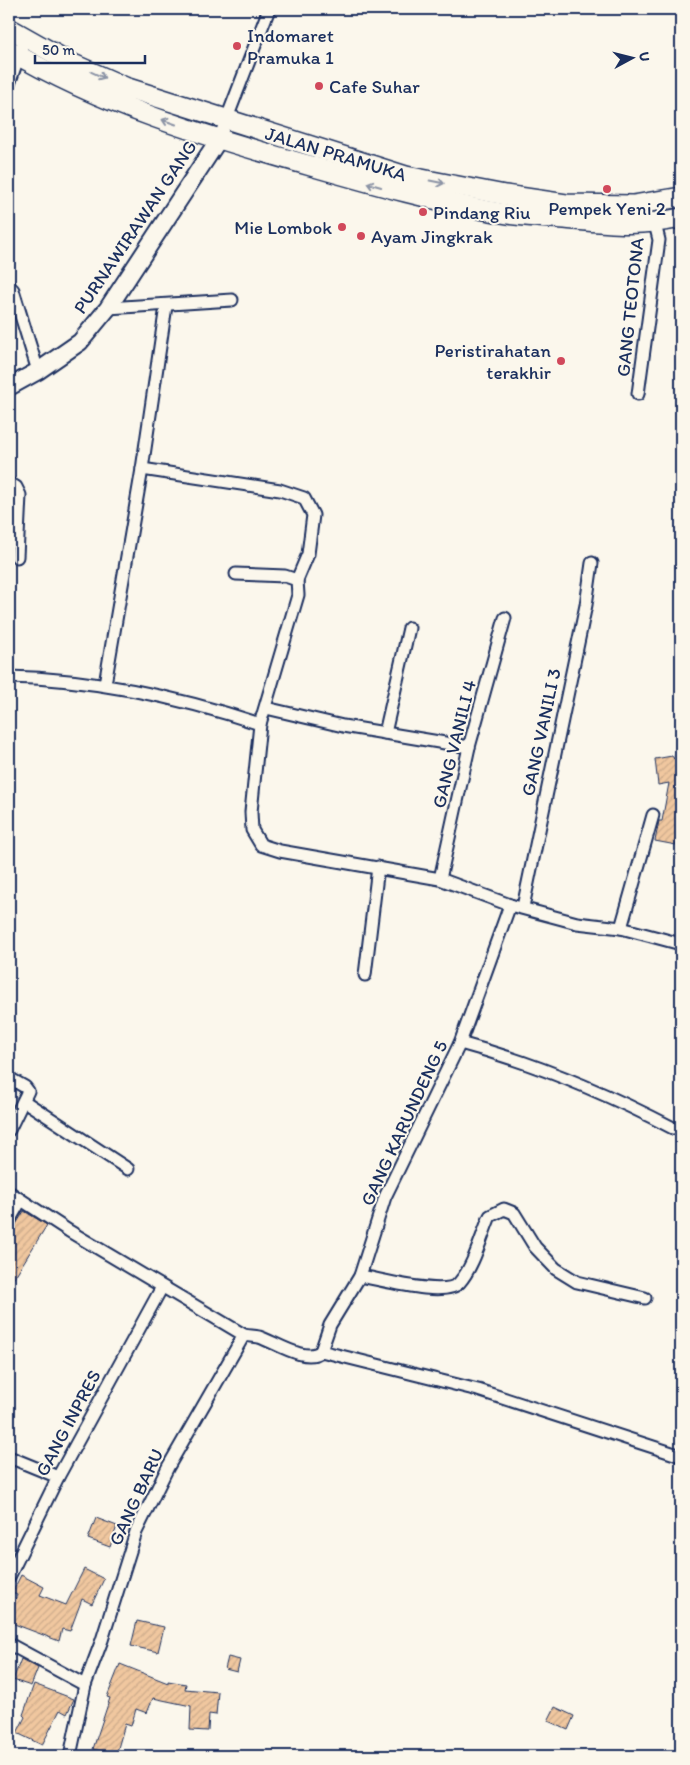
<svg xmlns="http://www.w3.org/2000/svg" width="690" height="1765" viewBox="0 0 690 1765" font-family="Itim,sans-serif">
	<defs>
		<pattern id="building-hatch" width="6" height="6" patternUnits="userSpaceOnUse" patternTransform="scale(1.25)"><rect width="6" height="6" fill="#f0c79f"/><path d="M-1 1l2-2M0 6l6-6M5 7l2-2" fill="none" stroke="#cdab8b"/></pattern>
	</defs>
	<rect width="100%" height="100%" fill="#fbf7ec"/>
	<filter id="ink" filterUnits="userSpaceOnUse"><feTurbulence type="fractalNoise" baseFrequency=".02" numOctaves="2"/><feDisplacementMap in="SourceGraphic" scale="10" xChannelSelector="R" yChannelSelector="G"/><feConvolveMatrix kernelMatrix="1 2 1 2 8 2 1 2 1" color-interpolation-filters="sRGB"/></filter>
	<g filter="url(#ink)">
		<g fill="url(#building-hatch)" stroke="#1b2f5e">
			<polygon points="676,752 681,752 681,842 676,841 676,845 655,841 659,821 662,821 669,783 658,785 655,759 672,756 674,759"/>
			<polygon points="24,1211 47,1225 9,1286 9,1236"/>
			<polygon points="96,1518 117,1526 110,1547 88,1539"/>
			<polygon points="84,1569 104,1579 92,1604 82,1599 70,1631 62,1629 59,1641 9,1622 9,1615 17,1595 12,1593 21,1575 44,1587 40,1595 66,1605"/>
			<polygon points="137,1621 164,1627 158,1652 131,1646"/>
			<polygon points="228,1657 240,1660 237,1672 225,1669"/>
			<polygon points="21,1659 38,1668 31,1686 13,1680"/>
			<polygon points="120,1664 168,1683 168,1681 186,1684 185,1689 218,1692 216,1715 209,1714 208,1731 190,1730 191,1706 153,1698 147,1713 136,1709 131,1726 125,1724 116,1755 93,1749 110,1698 107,1697"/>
			<polygon points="34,1684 74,1699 67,1714 60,1710 42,1745 17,1733 25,1717 23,1715"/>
			<polygon points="555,1707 574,1716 568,1730 548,1721"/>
		</g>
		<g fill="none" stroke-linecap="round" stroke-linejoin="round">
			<g stroke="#1b2f5e" stroke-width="15">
				<g id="street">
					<polyline points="9,84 25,38"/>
					<polyline points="219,139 269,9"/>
					<polyline points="9,286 13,290 38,371"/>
					<polyline points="108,308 232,300"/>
					<polyline points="638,394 659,240 655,224"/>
					<polyline points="142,469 280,490 304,498 313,515 308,554 297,580"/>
					<polyline points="9,483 16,487 20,495 17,557"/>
					<polyline points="236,574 285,576 297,580 298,595 260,724 251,812 252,830 261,845 280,851 440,879 510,905 577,923 621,928 681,944"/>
					<path d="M 9,677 C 94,679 179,697 260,724"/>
					<polyline points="105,684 142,469 166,306"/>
					<polyline points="266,708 343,726 469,747"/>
					<polyline points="385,733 409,628"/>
					<polyline points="440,879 469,747 505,618"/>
					<polyline points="523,907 586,605 592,563"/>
					<polyline points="621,928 653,815"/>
					<polyline points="365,975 378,867"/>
					<path d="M 460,1043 C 535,1063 604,1092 673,1128"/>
					<polyline points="9,1078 25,1087 28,1091 9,1130"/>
					<polyline points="24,1101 128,1169"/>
					<path d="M 9,1192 L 69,1231 L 244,1335 C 249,1336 254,1336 259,1337 C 275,1342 306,1364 321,1351 L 478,1390 L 681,1456"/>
					<polyline points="9,1221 21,1200"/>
					<path d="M 360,1276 C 380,1279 445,1298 459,1283 C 474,1266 481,1237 490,1216 L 504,1209 L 514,1213 L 535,1247 L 556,1269 L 577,1282 L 645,1298"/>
					<polyline points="321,1351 330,1325 360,1276 385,1197 460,1043 510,905"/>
					<polyline points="9,1457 58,1477"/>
					<polyline points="9,1577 58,1477 162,1287"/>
					<polyline points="9,1644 85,1685"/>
					<polyline points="70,1756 85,1685 102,1640 136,1532 168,1467 244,1335"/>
				</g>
			</g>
			<g stroke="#1b2f5e" stroke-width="20">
				<polyline id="secondary" points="9,387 38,371 80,342 108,308 219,139"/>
			</g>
			<g stroke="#1b2f5e" stroke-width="22">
				<g id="primary">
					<polyline points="9,28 71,63 125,87 406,176 505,195 566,204 633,205 681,197"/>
					<path d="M 9,50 C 103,106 205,136 311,166 C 374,184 437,202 501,213 C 522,217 544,217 565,219 C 608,223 638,227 681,218"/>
				</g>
			</g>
			<use href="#street" stroke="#fbf7ec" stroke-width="11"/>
			<use href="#secondary" stroke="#fbf7ec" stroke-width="16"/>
			<use href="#primary" stroke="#fbf7ec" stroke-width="19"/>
		</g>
		<defs><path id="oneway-shaft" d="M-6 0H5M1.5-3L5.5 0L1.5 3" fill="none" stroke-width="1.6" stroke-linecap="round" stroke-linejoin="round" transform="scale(1.25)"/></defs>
		<g stroke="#8b93a5">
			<use href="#oneway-shaft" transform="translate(98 75) rotate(24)"/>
			<use href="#oneway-shaft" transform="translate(169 122) rotate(-161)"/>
			<use href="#oneway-shaft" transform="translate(437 182) rotate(11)"/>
			<use href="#oneway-shaft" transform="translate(374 185) rotate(-164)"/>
		</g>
	</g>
	<g fill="#d1495b" stroke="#fbf7ec" stroke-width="2">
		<circle cx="237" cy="46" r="5"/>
		<circle cx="319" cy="86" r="5"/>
		<circle cx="607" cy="189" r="5"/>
		<circle cx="423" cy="212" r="5"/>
		<circle cx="342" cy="227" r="5"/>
		<circle cx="361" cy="236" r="5"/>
		<circle cx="561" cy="361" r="5"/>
	</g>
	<g text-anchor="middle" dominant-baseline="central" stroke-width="4" stroke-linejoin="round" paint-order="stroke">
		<g font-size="19" fill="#1b2f5e" stroke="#fbf7ec" text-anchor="start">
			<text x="247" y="35">Indomaret<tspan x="247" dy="22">Pramuka 1</tspan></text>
			<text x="329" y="86">Cafe Suhar</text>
			<text x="607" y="208" text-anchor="middle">Pempek Yeni 2</text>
			<text x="433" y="212">Pindang Riu</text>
			<text x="332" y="227" text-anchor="end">Mie Lombok</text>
			<text x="371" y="236">Ayam Jingkrak</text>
			<text x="551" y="350" text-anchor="end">Peristirahatan<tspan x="551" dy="22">terakhir</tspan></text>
		</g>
		<g font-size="19" fill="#1b2f5e" stroke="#fbf7ec">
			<text transform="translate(336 154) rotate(17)">JALAN PRAMUKA</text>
			<text transform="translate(135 227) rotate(-56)">PURNAWIRAWAN GANG</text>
			<text transform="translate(630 307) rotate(-84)">GANG TEOTONA</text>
			<text transform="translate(541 732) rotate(-78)">GANG VANILI 3</text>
			<text transform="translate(454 744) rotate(-76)">GANG VANILI 4</text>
			<text transform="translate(404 1123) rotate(-65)">GANG KARUNDENG 5</text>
			<text transform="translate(68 1423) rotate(-62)">GANG INPRES</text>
			<text transform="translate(136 1497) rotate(-65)">GANG BARU</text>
		</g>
	</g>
	<rect width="690" height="1765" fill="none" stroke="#fbf7ec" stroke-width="30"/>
	<rect x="15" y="15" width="660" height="1735" fill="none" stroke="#1b2f5e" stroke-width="2" filter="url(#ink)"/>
	<g transform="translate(632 58) rotate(83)" stroke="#fbf7ec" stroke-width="4" paint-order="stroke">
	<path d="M0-4L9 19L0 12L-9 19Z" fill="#1b2f5e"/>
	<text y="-8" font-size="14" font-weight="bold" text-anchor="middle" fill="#1b2f5e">U</text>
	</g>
	<path d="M35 55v8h110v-8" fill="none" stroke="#1b2f5e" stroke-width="2.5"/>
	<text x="42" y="55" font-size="15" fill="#1b2f5e" stroke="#fbf7ec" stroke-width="4" paint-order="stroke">50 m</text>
</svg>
